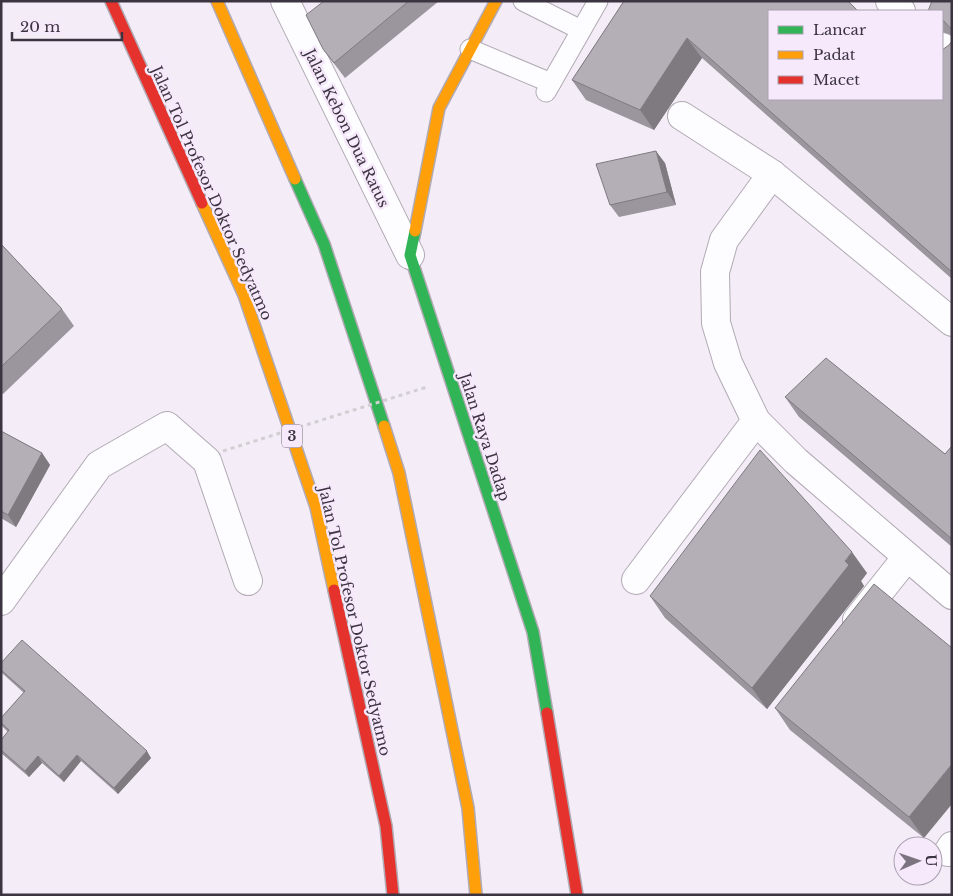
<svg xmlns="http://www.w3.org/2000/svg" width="953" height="896" viewBox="0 0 953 896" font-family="'Libre Baskerville',serif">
	<rect width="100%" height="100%" fill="#f4edf7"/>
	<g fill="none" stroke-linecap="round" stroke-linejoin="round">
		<g stroke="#b1aab4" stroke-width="21">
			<g id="lane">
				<polyline points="523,1 581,30"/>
				<polyline points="470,49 551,83"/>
				<polyline points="546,92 598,1"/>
			</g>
		</g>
		<g stroke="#b1aab4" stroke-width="30">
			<g id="street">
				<polyline points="285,1 410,255"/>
				<polyline points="890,1 901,11"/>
				<polyline points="942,47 952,56"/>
				<polyline points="682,116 772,174 952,322"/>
				<polyline points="772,174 724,240 715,272 716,323 728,363 756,421 796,461 952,595"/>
				<polyline points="636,580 756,421"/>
				<polyline points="1,601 99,465 167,426 207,461 248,581"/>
				<polyline points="857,620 907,557"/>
				<polyline points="948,852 952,846"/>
			</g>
		</g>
		<g stroke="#b1aab4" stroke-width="14">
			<g id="fast">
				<polyline points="295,179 324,244 384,426"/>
				<polyline points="415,231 410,255 533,632 547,713"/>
			</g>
		</g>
		<g stroke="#b1aab4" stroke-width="14">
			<g id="slow">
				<polyline points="217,1 295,179"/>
				<polyline points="202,203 244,295 316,507 334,590"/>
				<polyline points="415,231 439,108 496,1"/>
				<polyline points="384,426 399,473 468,808 476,895"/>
			</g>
		</g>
		<g stroke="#b1aab4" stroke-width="14">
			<g id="jam">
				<polyline points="111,1 202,203"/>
				<polyline points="334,590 386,826 393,895"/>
				<polyline points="547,713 577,895"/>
			</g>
		</g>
		<use href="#lane" stroke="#fdfcfe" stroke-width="19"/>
		<use href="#street" stroke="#fdfcfe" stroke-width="28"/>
		<use href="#fast" stroke="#30b455" stroke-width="11"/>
		<use href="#slow" stroke="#ff9f0a" stroke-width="11"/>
		<use href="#jam" stroke="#e5322d" stroke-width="11"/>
		<polyline stroke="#d2cfd3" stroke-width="3" stroke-dasharray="4 4" stroke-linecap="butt" points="223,451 427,387"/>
	</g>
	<g fill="#9b969d">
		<polygon points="324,1 439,1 345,78 323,49"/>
		<polygon points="624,1 848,1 769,99 943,50 949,45 952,41 952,279 702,58 654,130 586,100 572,80"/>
		<polygon points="952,1 952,35 942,32 942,11"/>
		<polygon points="665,163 676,205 619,217 610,205"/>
		<polygon points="1,244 62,309 74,326 3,394 1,393"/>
		<polygon points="785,397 945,454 952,446 952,547 799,417"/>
		<polygon points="1,431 42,453 50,465 16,527 1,518"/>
		<polygon points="867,573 861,581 864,586 767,709 665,618 650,596"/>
		<polygon points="952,648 924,838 790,730 775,708"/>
		<polygon points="1,663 151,758 118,794 81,761 64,782 42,763 29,777 1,753 1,740 8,732 1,725 1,718 24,693 2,673 1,671"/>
	</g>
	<g fill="#7e7a80">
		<polygon points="687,38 702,58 654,130 640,110"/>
		<polygon points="656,151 665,163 676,205 667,192"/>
		<polygon points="42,453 50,465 16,527 8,515"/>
		<polygon points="852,552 867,573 861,581 864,586 767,709 752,688"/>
		<polygon points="147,751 151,758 118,794 114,788"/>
		<polygon points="77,755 81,761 64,782 59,776"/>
		<polygon points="38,756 42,763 29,777 25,771"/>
		<polygon points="952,764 952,804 924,838 909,817"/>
	</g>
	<g fill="#b4aeb7" stroke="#7e7a80">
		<polygon points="324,1 409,1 334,63 323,49 306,15"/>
		<polygon points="624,1 848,1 858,11 769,11 769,99 942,99 942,50 949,45 952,41 952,272 687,38 640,110 572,80"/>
		<polygon points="932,1 952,1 952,30 942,19 942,11 928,11"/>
		<polygon points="656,151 667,192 610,205 596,164"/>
		<polygon points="1,244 62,309 1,367"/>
		<polygon points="826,358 945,454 952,446 952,539 785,397"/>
		<polygon points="1,431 42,453 8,515 1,511"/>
		<polygon points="760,450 852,552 845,561 849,565 752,688 650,596"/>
		<polygon points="874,584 952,648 952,764 909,817 775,708"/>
		<polygon points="22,640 147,751 114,788 77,755 59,776 38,756 25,771 1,750 1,740 9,730 1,723 1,718 25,691 1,670 1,663"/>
	</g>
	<g text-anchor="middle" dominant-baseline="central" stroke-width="5" stroke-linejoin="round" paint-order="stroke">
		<rect fill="#f5e9fb" stroke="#746a78" stroke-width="1" x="282" y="424.5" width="20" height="23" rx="4"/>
		<g font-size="14" font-weight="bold" fill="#3c3440">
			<text x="292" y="436">3</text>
		</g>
		<g font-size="15" fill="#3c3440" stroke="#f5e9fb">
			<text transform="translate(347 128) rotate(64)">Jalan Kebon Dua Ratus</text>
			<text transform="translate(212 193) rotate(66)">Jalan Tol Profesor Doktor Sedyatmo</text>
			<text transform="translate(485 437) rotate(72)">Jalan Raya Dadap</text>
			<text transform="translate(355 621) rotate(77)">Jalan Tol Profesor Doktor Sedyatmo</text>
		</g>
	</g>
	<rect width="953" height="896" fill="none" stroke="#3c3440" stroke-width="5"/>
	<rect x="768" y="10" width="175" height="90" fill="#f5e9fb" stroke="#aba1b0"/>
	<rect x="778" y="26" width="25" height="8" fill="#30b455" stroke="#aba1b0"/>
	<text x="813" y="35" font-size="15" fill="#3c3440">Lancar</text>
	<rect x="778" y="51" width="25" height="8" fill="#ff9f0a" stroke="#aba1b0"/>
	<text x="813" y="60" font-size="15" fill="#3c3440">Padat</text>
	<rect x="778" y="76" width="25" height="8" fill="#e5322d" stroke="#aba1b0"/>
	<text x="813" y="85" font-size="15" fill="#3c3440">Macet</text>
	<g transform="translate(918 861) rotate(88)"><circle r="24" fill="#f5e9fb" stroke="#aba1b0"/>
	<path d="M0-4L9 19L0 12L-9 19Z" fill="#7c7580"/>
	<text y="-8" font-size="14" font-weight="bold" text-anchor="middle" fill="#3c3440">U</text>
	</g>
	<path d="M12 32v8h110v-8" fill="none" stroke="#3c3440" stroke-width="2.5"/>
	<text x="20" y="32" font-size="15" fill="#3c3440" stroke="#f5e9fb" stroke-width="4" paint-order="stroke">20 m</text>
</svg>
